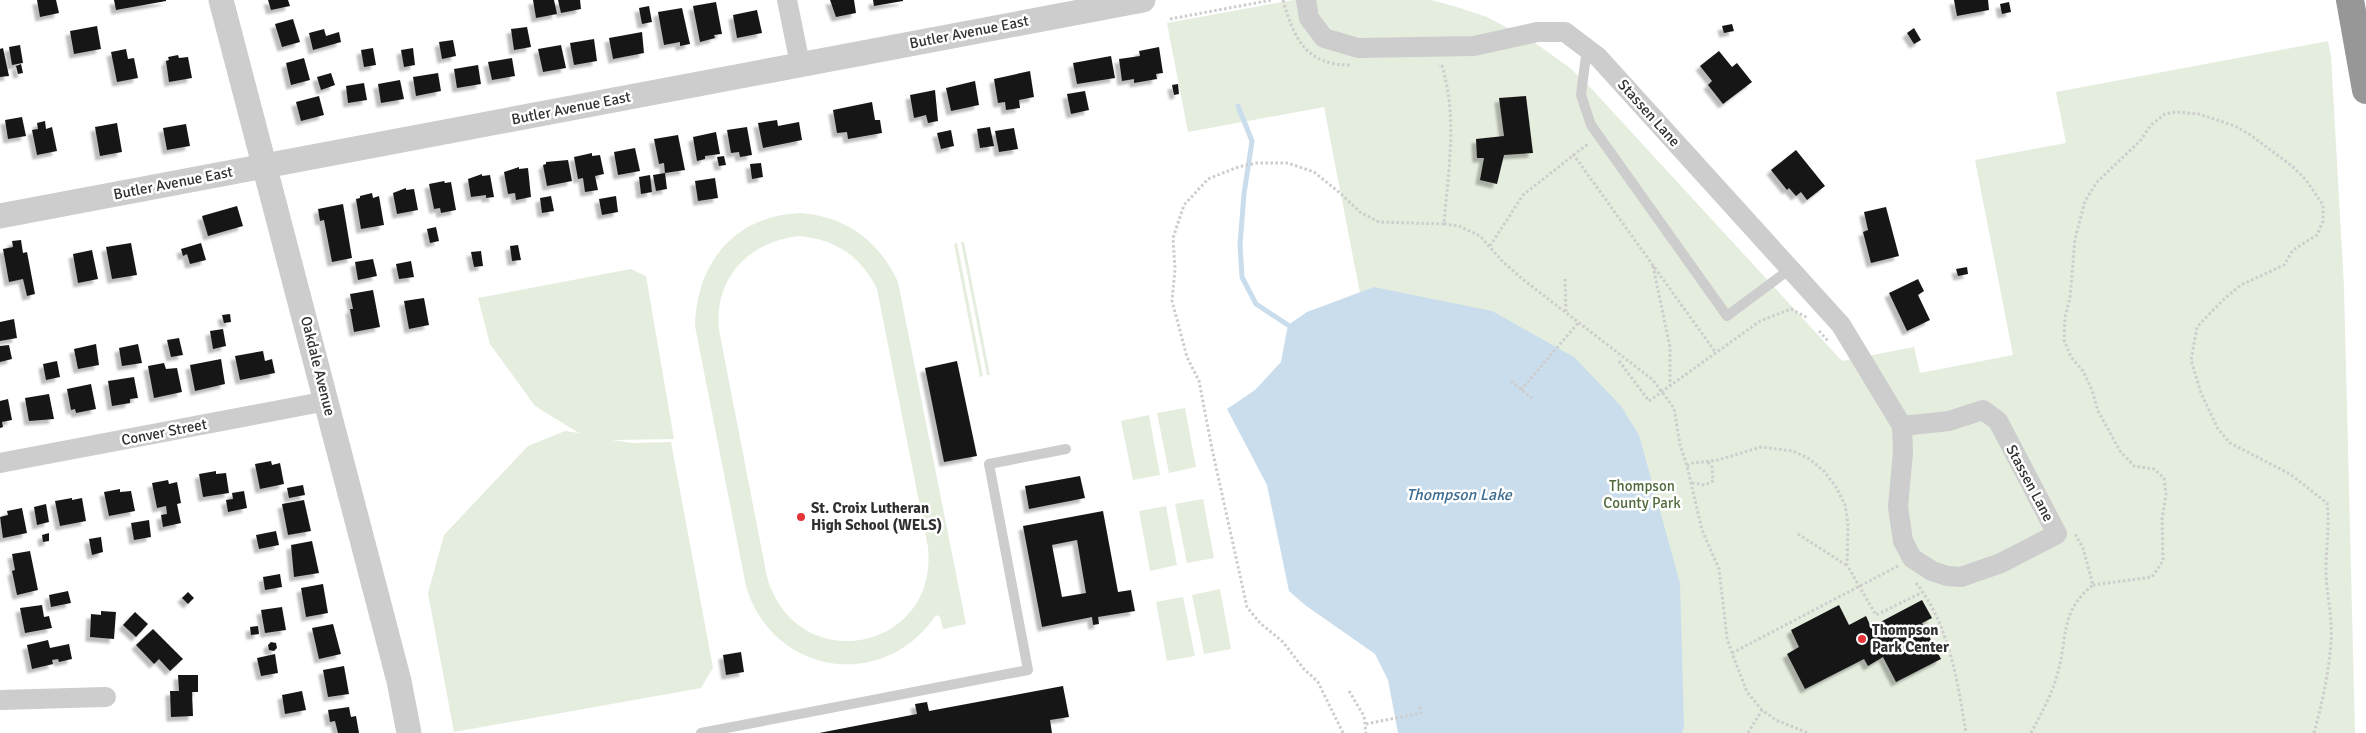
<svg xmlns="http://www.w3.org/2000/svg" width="2366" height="733" viewBox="0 0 2366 733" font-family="Signika,sans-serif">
	<defs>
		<filter id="shadow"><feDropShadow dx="-4.5" dy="4.5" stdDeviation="1" flood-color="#0004"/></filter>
	</defs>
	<rect width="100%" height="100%" fill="#fff"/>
	<g fill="#e5edde" fill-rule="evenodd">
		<polygon points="1293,0 1431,0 1457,7 1487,17 1531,40 1570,68 1589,86 1842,361 1914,347 1920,373 2013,355 1975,160 2066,143 2056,92 2328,41 2331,56 2344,287 2355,733 1445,733 1324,107 1188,132 1167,23"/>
		<path d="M 801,213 C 847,217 879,241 898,282 L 966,624 L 943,629 L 940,617 L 936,615 C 884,693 772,675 746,586 L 695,326 C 696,262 736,215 801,213 ZM 799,236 C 835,239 861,256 877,289 L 928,547 C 939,652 796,679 767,577 L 719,330 C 714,278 748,242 799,236 Z"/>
		<polygon points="961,242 964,242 990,375 987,375"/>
		<polygon points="957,243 983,376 980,377 954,244"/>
		<polygon points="631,269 646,276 674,439 612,440 633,443 671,442 713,668 701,688 454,732 428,593 444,535 528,446 565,431 579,433 535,406 490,344 478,298"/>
		<polygon points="1185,408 1196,467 1169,473 1157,413"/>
		<polygon points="1149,415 1160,475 1133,480 1121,421"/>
		<polygon points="1203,499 1214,558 1187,563 1175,504"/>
		<polygon points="1166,506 1177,565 1150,571 1139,511"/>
		<polygon points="1220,589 1231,649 1204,654 1192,595"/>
		<polygon points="1183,597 1195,656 1167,661 1156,602"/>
	</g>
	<polygon fill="#caddec" points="1374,287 1492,311 1574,357 1621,406 1639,435 1680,583 1684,726 1682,733 1398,733 1388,680 1375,654 1305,605 1289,591 1267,485 1227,409 1255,390 1281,362 1288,325 1307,312"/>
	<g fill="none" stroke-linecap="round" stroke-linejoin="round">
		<polyline stroke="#caddec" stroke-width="5" points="1238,106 1252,141 1244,194 1240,245 1242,277 1256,304 1288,325"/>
	</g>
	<g fill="#171717" fill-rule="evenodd" filter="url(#shadow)">
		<polygon points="37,0 56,0 59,13 40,17"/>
		<polygon points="114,0 166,0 166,1 116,10"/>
		<polygon points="268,0 288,0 290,6 271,10"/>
		<polygon points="533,0 554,0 557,14 536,18"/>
		<polygon points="558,0 580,0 581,9 561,13"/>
		<polygon points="830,0 854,0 856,13 836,17"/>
		<polygon points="873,0 903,0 903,1 874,6"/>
		<polygon points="1954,0 1988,0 1989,10 1957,16"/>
		<polygon points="716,2 722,34 714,35 715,38 700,42 693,6"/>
		<polygon points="2009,2 2011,12 2002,14 2000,4"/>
		<polygon points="649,6 652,22 642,24 639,8"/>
		<polygon points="682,8 690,44 680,46 680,42 664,45 658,12"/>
		<polygon points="757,10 762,33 737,38 733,15"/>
		<polygon points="293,19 300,42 282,47 275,24"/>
		<polygon points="1732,24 1734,31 1724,33 1722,26"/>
		<polygon points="97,26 101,49 74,54 70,31"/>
		<polygon points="527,27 531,47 514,50 511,29"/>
		<polygon points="1914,28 1921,40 1914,44 1907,33"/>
		<polygon points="324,29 326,36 339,32 341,42 313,50 309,33"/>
		<polygon points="642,32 644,53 613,59 609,38"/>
		<polygon points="594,39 597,61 574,65 570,43"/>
		<polygon points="453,40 456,56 442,59 439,42"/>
		<polygon points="20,45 23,63 12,65 9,47"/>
		<polygon points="561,45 566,68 543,72 538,49"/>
		<polygon points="1159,47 1163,73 1156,74 1157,79 1134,83 1134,79 1122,81 1119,59 1140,56 1139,51"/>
		<polygon points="3,48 9,76 0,77 0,49"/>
		<polygon points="373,48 376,65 364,67 361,50"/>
		<polygon points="413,48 415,65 404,67 401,50"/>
		<polygon points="126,49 128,59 134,58 138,78 117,82 111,52"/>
		<polygon points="1719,51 1732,67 1737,63 1752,82 1723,104 1708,85 1712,81 1700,66"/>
		<polygon points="178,55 179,58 188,57 192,78 169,82 166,61 169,60 168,57"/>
		<polygon points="1111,56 1115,78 1077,84 1073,63"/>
		<polygon points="304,58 310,80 291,85 286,63"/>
		<polygon points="512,58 515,76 492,80 488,62"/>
		<polygon points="21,64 23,73 18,74 16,66"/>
		<polygon points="478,65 481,84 457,88 454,69"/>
		<polygon points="1030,71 1034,97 1019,100 1020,108 1006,110 1005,102 998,103 994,79"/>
		<polygon points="331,73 335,85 321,90 317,77"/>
		<polygon points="438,73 441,91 416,96 413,77"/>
		<polygon points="400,80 404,99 381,103 378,84"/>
		<polygon points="975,81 979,105 951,111 946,88"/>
		<polygon points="364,83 367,100 348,103 346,86"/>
		<polygon points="1178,84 1179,94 1174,95 1172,85"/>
		<polygon points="935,90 938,121 928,123 926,115 914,118 910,95"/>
		<polygon points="1085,91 1089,110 1071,114 1067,94"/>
		<polygon points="319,96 324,115 301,121 296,102"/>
		<polygon points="1526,96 1533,153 1504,155 1497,184 1480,180 1484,158 1477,158 1476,139 1504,136 1499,98"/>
		<polygon points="872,102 875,120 880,120 882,133 848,139 847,132 837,133 833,110"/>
		<polygon points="22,117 26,136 8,139 5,120"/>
		<polygon points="777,120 778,126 799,122 802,140 763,148 758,123"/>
		<polygon points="45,121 46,129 52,127 57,151 37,155 32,130 38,129 37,123"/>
		<polygon points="117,123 122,152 100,156 95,127"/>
		<polygon points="186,124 190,146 167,150 163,128"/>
		<polygon points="747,127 752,155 740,157 739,152 731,153 727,130"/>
		<polygon points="990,127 994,146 980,148 977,129"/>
		<polygon points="1014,128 1018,149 999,152 995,131"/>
		<polygon points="951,130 954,146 941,149 937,133"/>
		<polygon points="716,132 720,154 705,156 705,159 697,161 693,137"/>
		<polygon points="678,135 685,170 665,173 667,189 656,191 653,175 665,173 664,163 659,164 654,139"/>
		<polygon points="635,148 640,171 618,175 614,152"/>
		<polygon points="1796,150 1825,186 1807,200 1801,192 1796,196 1789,188 1787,190 1771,170"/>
		<polygon points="592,153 592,156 600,155 604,174 595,176 598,190 585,192 583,178 578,179 574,157"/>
		<polygon points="724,156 726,165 719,166 717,157"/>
		<polygon points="568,160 572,181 547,186 543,165 546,164 546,162"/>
		<polygon points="761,163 763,177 752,179 750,164"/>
		<polygon points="519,167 519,169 528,168 531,197 516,200 515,193 508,194 504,172"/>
		<polygon points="482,174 482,176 490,175 494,197 486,198 486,195 471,197 468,179"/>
		<polygon points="650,175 652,192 641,194 639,177"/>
		<polygon points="715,178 718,198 698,201 695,181"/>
		<polygon points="444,181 445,183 451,182 456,210 441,213 440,208 434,209 429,184"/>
		<polygon points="406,188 406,190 414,189 418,210 397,214 393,193"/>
		<polygon points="372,193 373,198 379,196 384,225 361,229 356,199 360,198 360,196"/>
		<polygon points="551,196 554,211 542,213 540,198"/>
		<polygon points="616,196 618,212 602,215 599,199"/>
		<polygon points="343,204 352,258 332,262 324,220 320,221 318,209"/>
		<polygon points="237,206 243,226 208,236 202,216"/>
		<polygon points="1886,207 1899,256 1871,263 1863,232 1868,230 1864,212"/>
		<polygon points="436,227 439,241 430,243 427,229"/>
		<polygon points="21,240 23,253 27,252 35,294 27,296 23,279 9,282 3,249 13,247 12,241"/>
		<polygon points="131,243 137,275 112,279 106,247"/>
		<polygon points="201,243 206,260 190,264 187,254 183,256 181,249"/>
		<polygon points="518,245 521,260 512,261 510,246"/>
		<polygon points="92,250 98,279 78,283 73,254"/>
		<polygon points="481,251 483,266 474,267 471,252"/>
		<polygon points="373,259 377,276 358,280 355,262"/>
		<polygon points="411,261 414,277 399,279 396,264"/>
		<polygon points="1967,267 1968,274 1958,276 1956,269"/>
		<polygon points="1918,279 1924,291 1918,295 1930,320 1907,331 1889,293"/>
		<polygon points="373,290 380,327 354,332 350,309 353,309 350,294"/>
		<polygon points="424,298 429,325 409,329 404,301"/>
		<polygon points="230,314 231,322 224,323 222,315"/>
		<polygon points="14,319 17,338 0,341 0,322"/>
		<polygon points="223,329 226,346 213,349 210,331"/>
		<polygon points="179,338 183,355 171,357 167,340"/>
		<polygon points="96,344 99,365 78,369 74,349"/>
		<polygon points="138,344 142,363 122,366 119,348"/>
		<polygon points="9,345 12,359 0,362 0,346"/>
		<polygon points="263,351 265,361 272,359 275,373 240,380 235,356"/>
		<polygon points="221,359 225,384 195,391 190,365"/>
		<polygon points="57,361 60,377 46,380 43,364"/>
		<polygon points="957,361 977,456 944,462 925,368"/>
		<polygon points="164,363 166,369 177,368 182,392 154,398 148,366"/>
		<polygon points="134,377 138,398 130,399 130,403 112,406 108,381"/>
		<polygon points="91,384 96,409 76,413 75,409 71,410 67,389"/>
		<polygon points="49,394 54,419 29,421 25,398"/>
		<polygon points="8,399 12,420 2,422 3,427 0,428 0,401"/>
		<polygon points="271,461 272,465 280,463 284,484 260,489 255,464"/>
		<polygon points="216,471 216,474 226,473 229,493 203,497 199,474"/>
		<polygon points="1080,476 1085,498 1029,509 1025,486"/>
		<polygon points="168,480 169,484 177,482 181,503 177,504 181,523 163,527 161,515 167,514 166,506 157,508 152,483"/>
		<polygon points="303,485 305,495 289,498 287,488"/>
		<polygon points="120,489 120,492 131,491 135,511 109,516 104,492"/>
		<polygon points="244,491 247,508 228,512 226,500 233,499 232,493"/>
		<polygon points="72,498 72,500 82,498 86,521 60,526 55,501"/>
		<polygon points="304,500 311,531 288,535 282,504"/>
		<polygon points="46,504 49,522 37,525 34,507"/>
		<polygon points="22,508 27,533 3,538 0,517 8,515 7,511"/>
		<path d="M 1103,511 L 1118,592 L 1131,590 L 1135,611 L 1098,617 L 1099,624 L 1093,625 L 1092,617 L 1042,627 L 1023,526 ZM 1077,540 L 1086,593 L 1062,597 L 1052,545 Z"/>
		<polygon points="149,520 151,537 134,540 131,523"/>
		<polygon points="276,531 279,545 259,549 256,535"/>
		<polygon points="49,533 49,541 43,542 42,535"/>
		<polygon points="101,537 103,552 92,555 89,539"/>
		<polygon points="312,541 319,573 294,577 291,545"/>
		<polygon points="30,551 38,590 17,595 12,571 15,570 12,554"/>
		<polygon points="280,574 282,587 265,590 263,577"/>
		<polygon points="323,584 328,613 306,617 301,588"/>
		<polygon points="68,591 71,603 51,607 49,595"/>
		<polygon points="188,592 194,598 188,604 182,598"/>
		<polygon points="1922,600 1932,618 1922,623 1941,659 1896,682 1883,657 1868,666 1864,659 1805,689 1787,654 1799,647 1791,630 1839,605 1849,625 1866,616 1871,627"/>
		<polygon points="42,605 44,617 49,616 52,628 25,633 20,608"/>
		<polygon points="282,607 286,630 265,633 261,610"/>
		<polygon points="101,611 116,612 114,639 90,637 91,614 101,615"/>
		<polygon points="135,612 148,624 136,637 123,625"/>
		<polygon points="333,624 341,654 319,659 312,628"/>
		<polygon points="258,626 259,634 251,635 250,627"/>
		<polygon points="153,629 183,659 170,671 159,659 154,664 136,645"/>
		<polygon points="48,640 50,648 69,644 72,659 59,662 58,659 52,660 53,664 32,669 27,645"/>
		<polygon points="271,642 276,643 277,648 274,651 269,650 268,645"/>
		<polygon points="741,652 744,672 726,675 723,655"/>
		<polygon points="275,654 278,673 261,676 257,658"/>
		<polygon points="344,666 349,694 328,697 323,670"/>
		<polygon points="178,675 198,675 198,692 192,692 193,716 171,717 170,691 179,691"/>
		<polygon points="1063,686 1069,717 1050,720 1052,733 819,733 917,714 915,704 927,702 929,711"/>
		<polygon points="302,691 306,710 285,714 282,695"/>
		<polygon points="349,707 351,717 356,716 359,733 338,733 335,721 330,722 328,710"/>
	</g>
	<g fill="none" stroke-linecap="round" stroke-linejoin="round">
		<g stroke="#cdcdcd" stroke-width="3" stroke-dasharray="2.5 2.5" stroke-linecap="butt">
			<path d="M 1283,0 C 1294,38 1305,65 1350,65"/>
			<polyline points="1170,19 1272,0"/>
			<polyline points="1573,154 1716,353"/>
			<polyline points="1444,224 1459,226 1480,236 1503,262 1525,281 1653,380 1674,408 1680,445 1687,466 1702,530 1719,569 1727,638 1732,653 1747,692 1762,710"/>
			<polyline points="1490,246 1523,195 1589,143"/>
			<polyline points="1653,266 1670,347 1670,385"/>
			<polyline points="1565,279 1566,313"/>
			<polyline points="1819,331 1828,341"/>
			<polyline points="1619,361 1649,401 1760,321 1791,309 1808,318"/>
			<polyline points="1511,381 1532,398"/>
			<polyline points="1521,390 1578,323"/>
			<polyline points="1687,466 1693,463 1718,460 1761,447 1793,451 1808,458 1824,471 1836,487 1845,505 1848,524 1847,565 1876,615 1923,592"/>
			<polyline points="1692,483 1705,485 1713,481 1712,467 1708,462"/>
			<polyline points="1798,534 1846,565"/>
			<path d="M 1916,583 C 1949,624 1958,683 1966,733"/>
			<path d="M 2093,585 L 2152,577 L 2163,561 L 2162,519 L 2166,495 L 2164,478 L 2154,469 L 2134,466 L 2120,451 L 2098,411 L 2092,390 L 2083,371 L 2071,357 L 2064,340 L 2065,317 L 2070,298 L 2075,239 L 2085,201 L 2097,182 L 2140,141 L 2151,125 L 2165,114 L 2176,112 L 2199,114 L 2235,126 L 2249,134 L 2292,166 L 2306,180 L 2323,205 L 2323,221 L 2317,235 L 2293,250 L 2284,265 L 2241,285 L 2225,298 L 2197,327 L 2191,360 L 2201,393 L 2218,429 L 2230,443 L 2290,474 L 2327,503 C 2330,526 2326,546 2326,569 C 2326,593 2333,617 2331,642 C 2329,673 2322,703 2314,733"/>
			<polyline points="1732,653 1898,566"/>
			<polyline points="1349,691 1364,716 1366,733"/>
			<polyline points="1366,724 1421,713 1420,705"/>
			<path d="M 1343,733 L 1318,682 L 1303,668 L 1283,642 L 1260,623 L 1247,607 L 1212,449 L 1199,381 L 1187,357 L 1172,301 L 1175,269 L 1173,238 L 1184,205 L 1208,179 L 1238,167 L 1256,163 L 1288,163 L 1314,172 L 1340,193 L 1360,212 L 1379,222 L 1444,224 C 1448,171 1458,118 1442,66 L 1438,66"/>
			<polyline points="1748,733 1762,710 1776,720 1808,733"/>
			<path d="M 2031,733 C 2041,714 2051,696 2057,676 C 2068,639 2059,612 2093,585 L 2083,548 L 2075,534"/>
		</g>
		<g stroke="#cdcdcd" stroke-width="10">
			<polyline points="1587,48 1581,95 1591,125 1727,316 1790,269"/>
			<polyline points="701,733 1028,670 989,464 1066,449"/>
		</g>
		<g stroke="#cdcdcd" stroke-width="20">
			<polyline points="787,0 800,64"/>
			<polyline points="1306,0 1309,18 1324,38 1358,48 1474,46 1537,32 1565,32 1598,57 1841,325 1902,426 1903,452 1898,507 1903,541 1912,558 1932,571 1947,576 1961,577 2001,563 2057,534 1998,421 1983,410 1949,421 1902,426"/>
			<polyline points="0,463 327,401"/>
			<polyline points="0,700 106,697"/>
		</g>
		<g stroke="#cdcdcd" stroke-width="25">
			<polyline points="221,0 399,681 409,733"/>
			<polyline points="0,216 1143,0"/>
		</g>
		<polyline stroke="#979797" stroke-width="28" points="2350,0 2366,90"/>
	</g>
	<g fill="#e53439" stroke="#fff" stroke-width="2">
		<circle cx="801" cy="517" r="5"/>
		<circle cx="1862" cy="639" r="5"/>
	</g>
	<g text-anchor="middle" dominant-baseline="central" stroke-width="5" stroke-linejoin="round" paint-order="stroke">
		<g font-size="15" fill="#303030" stroke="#fff">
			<text transform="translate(969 32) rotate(-11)">Butler Avenue East</text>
			<text transform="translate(571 108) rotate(-11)">Butler Avenue East</text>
			<text transform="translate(1649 113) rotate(48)">Stassen Lane</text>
			<text transform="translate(173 183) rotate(-11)">Butler Avenue East</text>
			<text transform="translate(318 366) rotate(76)">Oakdale Avenue</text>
			<text transform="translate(164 432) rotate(-11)">Conver Street</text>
			<text transform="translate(2030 483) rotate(62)">Stassen Lane</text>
		</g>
		<g font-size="15" fill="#516b3d" stroke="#fff">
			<text x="1642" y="486">Thompson<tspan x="1642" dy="17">County Park</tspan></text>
		</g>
		<g font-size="15" font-weight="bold" fill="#303030" stroke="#fff" text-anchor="start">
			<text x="811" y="508">St. Croix Lutheran<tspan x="811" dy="17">High School (WELS)</tspan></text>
			<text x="1872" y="630">Thompson<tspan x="1872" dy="17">Park Center</tspan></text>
		</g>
		<g font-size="16" font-style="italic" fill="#3d6d92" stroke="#fff">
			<text x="1459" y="495">Thompson Lake</text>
		</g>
	</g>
</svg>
